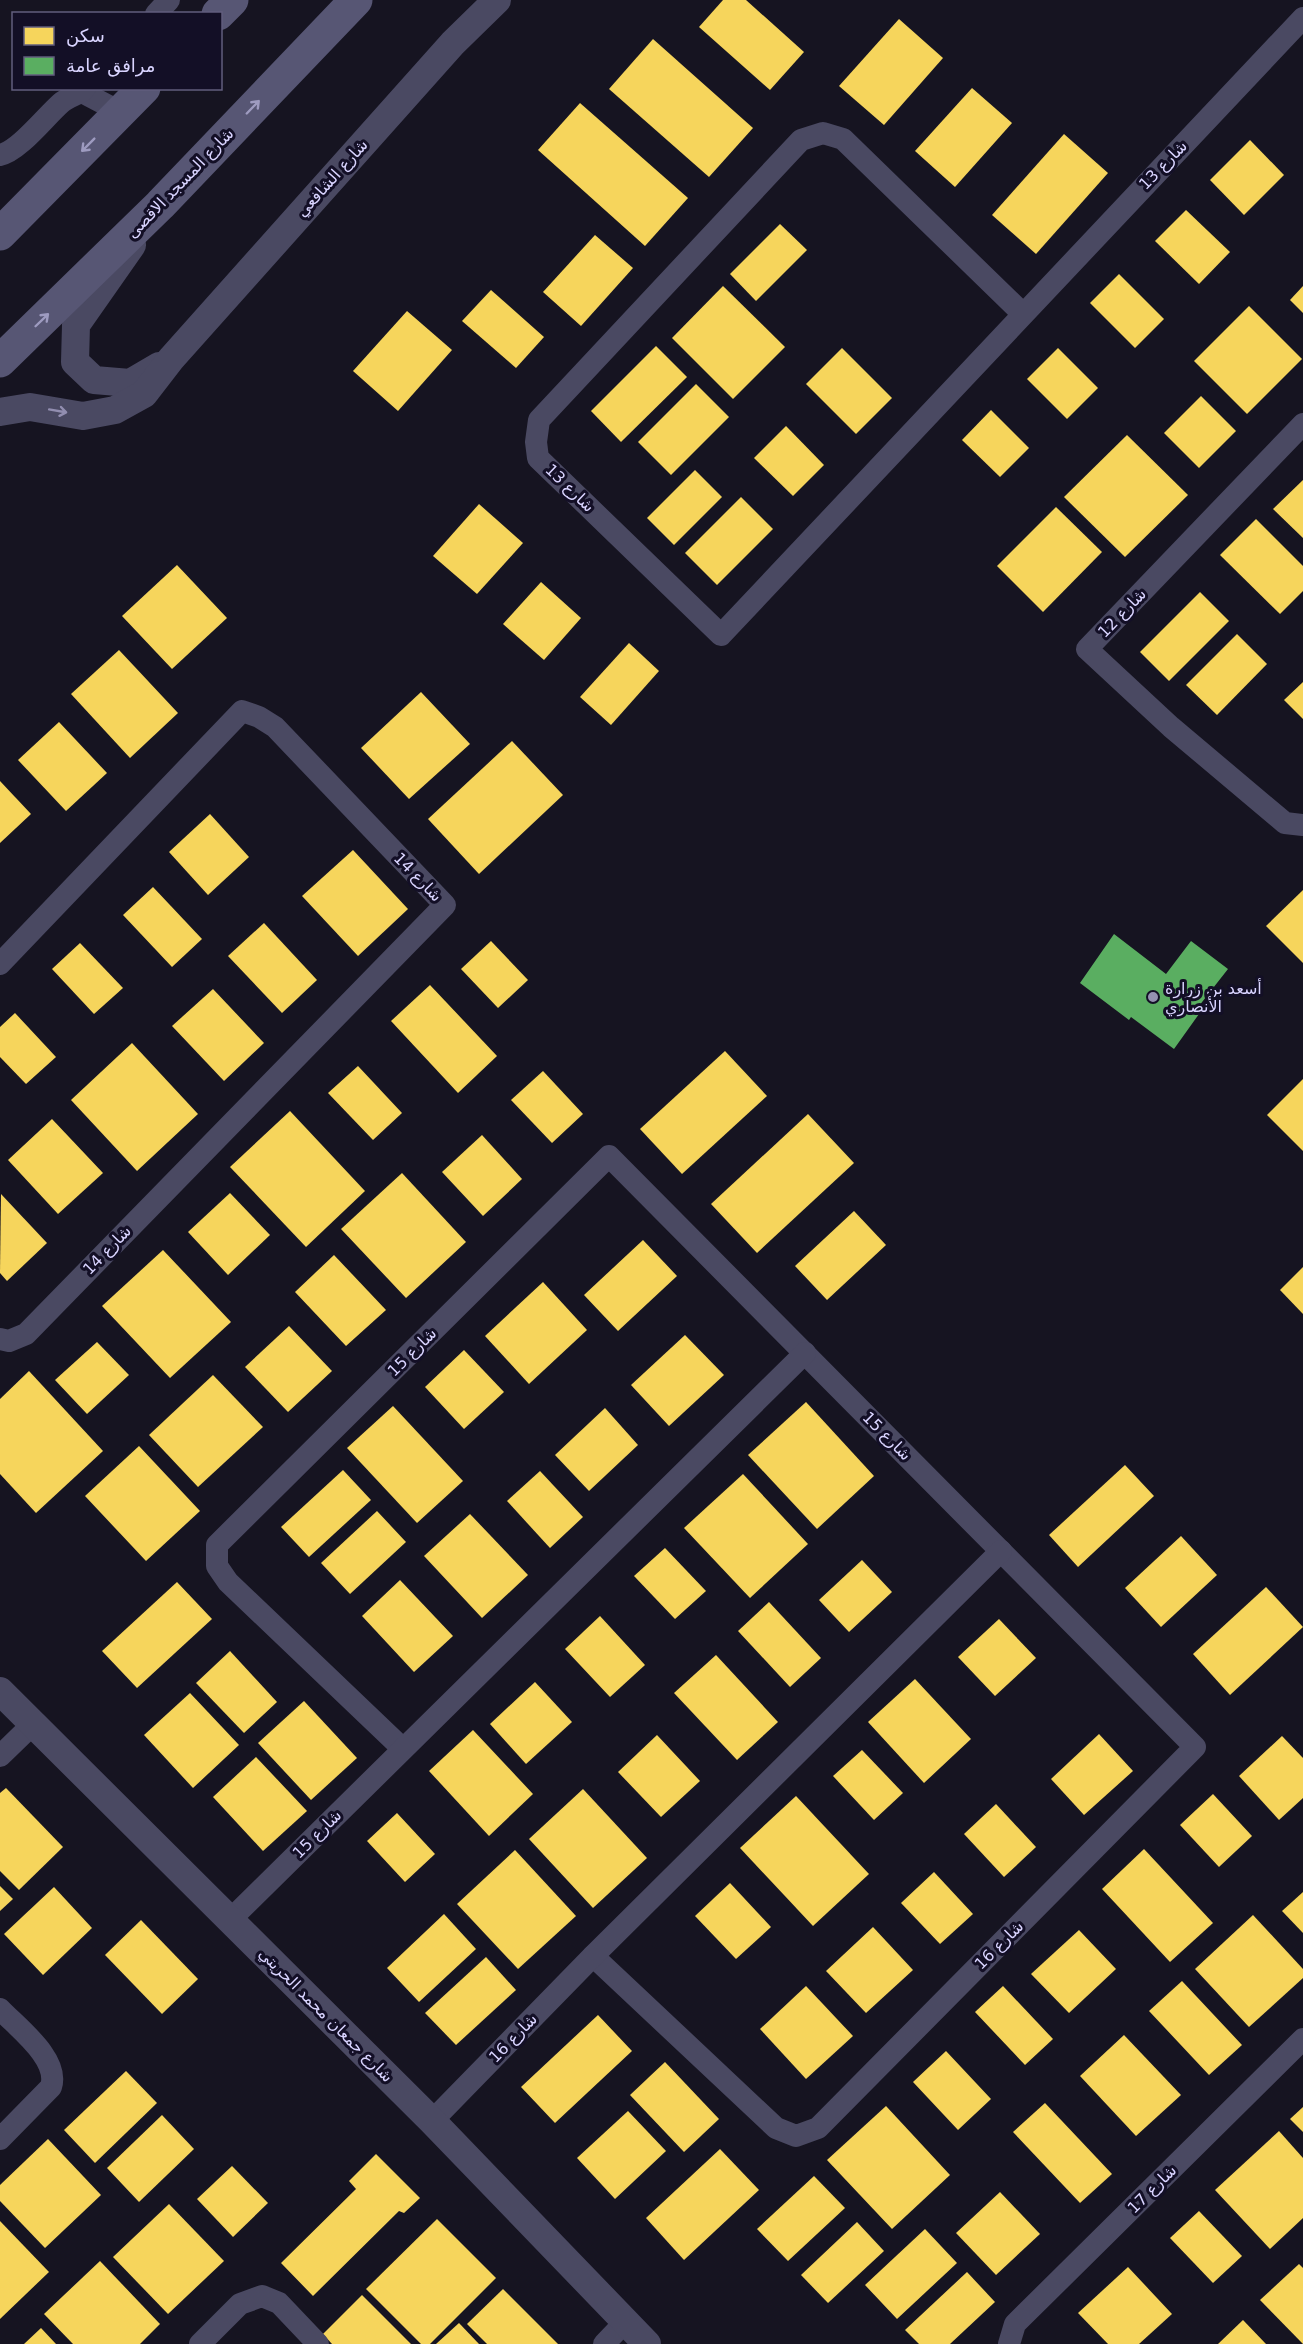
<svg xmlns="http://www.w3.org/2000/svg" width="1303" height="2344" viewBox="0 0 1303 2344" font-family="'DejaVu Sans',Cairo,sans-serif">
	<rect width="100%" height="100%" fill="#161421"/>
	<g fill="#f6d55c">
		<polygon points="723,0 746,0 804,52 770,90 699,27"/>
		<polygon points="899,19 943,58 884,125 839,86"/>
		<polygon points="653,39 753,128 709,177 609,89"/>
		<polygon points="972,88 1012,123 955,187 915,151"/>
		<polygon points="580,103 688,198 645,246 538,150"/>
		<polygon points="1064,134 1108,173 1036,254 992,215"/>
		<polygon points="1250,140 1284,175 1244,215 1210,180"/>
		<polygon points="1186,210 1230,252 1199,284 1155,241"/>
		<polygon points="780,224 807,250 756,301 730,274"/>
		<polygon points="595,235 633,268 581,326 543,292"/>
		<polygon points="1119,274 1164,319 1135,348 1090,303"/>
		<polygon points="723,286 785,347 733,399 672,338"/>
		<polygon points="1303,286 1303,313 1290,300"/>
		<polygon points="491,290 544,337 516,368 462,321"/>
		<polygon points="1249,306 1302,359 1247,414 1194,361"/>
		<polygon points="407,311 452,350 398,411 353,371"/>
		<polygon points="656,346 687,377 621,442 591,411"/>
		<polygon points="842,348 892,398 856,434 806,384"/>
		<polygon points="1058,348 1098,388 1067,419 1027,379"/>
		<polygon points="696,384 729,417 671,475 638,442"/>
		<polygon points="1201,396 1236,431 1199,468 1164,433"/>
		<polygon points="991,410 1029,448 1000,477 962,440"/>
		<polygon points="786,426 824,465 793,496 754,458"/>
		<polygon points="1127,435 1188,495 1125,557 1064,497"/>
		<polygon points="695,470 722,497 674,545 647,518"/>
		<polygon points="1303,480 1303,538 1273,509"/>
		<polygon points="741,497 773,529 717,585 685,553"/>
		<polygon points="479,504 523,543 477,594 433,556"/>
		<polygon points="1056,507 1102,552 1043,612 997,566"/>
		<polygon points="1256,519 1303,566 1303,591 1280,614 1220,555"/>
		<polygon points="177,565 227,618 172,669 122,616"/>
		<polygon points="541,582 581,618 544,660 503,624"/>
		<polygon points="1200,592 1229,621 1169,681 1140,652"/>
		<polygon points="1237,634 1267,664 1217,715 1186,685"/>
		<polygon points="629,643 659,671 611,725 580,697"/>
		<polygon points="119,650 178,713 130,758 71,694"/>
		<polygon points="1303,682 1303,719 1284,700"/>
		<polygon points="421,692 470,744 409,799 361,748"/>
		<polygon points="59,722 107,773 66,811 18,760"/>
		<polygon points="512,741 563,795 479,874 428,819"/>
		<polygon points="0,781 31,814 0,843"/>
		<polygon points="210,814 249,857 208,895 169,852"/>
		<polygon points="353,850 408,909 358,956 302,896"/>
		<polygon points="153,887 202,939 172,967 123,915"/>
		<polygon points="1303,890 1303,963 1266,926"/>
		<polygon points="264,923 317,980 282,1013 228,956"/>
		<polygon points="491,941 528,980 498,1008 461,969"/>
		<polygon points="80,943 123,988 94,1014 52,969"/>
		<polygon points="430,985 497,1056 458,1093 391,1021"/>
		<polygon points="213,989 264,1043 224,1081 172,1026"/>
		<polygon points="15,1013 56,1057 26,1084 0,1057 0,1027"/>
		<polygon points="132,1043 198,1114 137,1171 71,1100"/>
		<polygon points="725,1051 767,1096 682,1174 640,1129"/>
		<polygon points="358,1066 402,1113 373,1140 328,1093"/>
		<polygon points="543,1071 583,1114 552,1143 511,1100"/>
		<polygon points="1303,1079 1303,1151 1267,1115"/>
		<polygon points="290,1111 365,1191 306,1247 230,1167"/>
		<polygon points="808,1114 854,1163 757,1253 711,1204"/>
		<polygon points="52,1119 103,1173 58,1214 8,1160"/>
		<polygon points="482,1135 522,1179 483,1216 442,1172"/>
		<polygon points="402,1173 466,1242 406,1298 341,1229"/>
		<polygon points="230,1193 270,1235 228,1275 188,1232"/>
		<polygon points="1,1194 47,1243 7,1281 0,1273"/>
		<polygon points="854,1211 886,1245 827,1300 795,1266"/>
		<polygon points="643,1240 677,1276 618,1331 584,1295"/>
		<polygon points="163,1250 231,1322 170,1378 102,1306"/>
		<polygon points="334,1255 386,1310 346,1346 295,1292"/>
		<polygon points="1303,1267 1303,1314 1280,1290"/>
		<polygon points="543,1282 587,1330 529,1384 485,1336"/>
		<polygon points="289,1326 332,1371 288,1412 245,1367"/>
		<polygon points="685,1335 724,1375 669,1426 631,1385"/>
		<polygon points="97,1342 129,1375 87,1414 55,1380"/>
		<polygon points="464,1350 504,1392 464,1429 425,1387"/>
		<polygon points="29,1371 103,1451 36,1513 0,1474 0,1399"/>
		<polygon points="213,1375 263,1427 198,1487 149,1435"/>
		<polygon points="806,1402 874,1476 817,1529 748,1455"/>
		<polygon points="393,1406 463,1481 417,1523 347,1448"/>
		<polygon points="605,1408 638,1445 589,1491 555,1455"/>
		<polygon points="139,1446 200,1511 146,1561 85,1496"/>
		<polygon points="1125,1465 1154,1496 1078,1567 1049,1535"/>
		<polygon points="343,1470 371,1500 309,1557 281,1527"/>
		<polygon points="540,1471 583,1517 550,1548 507,1501"/>
		<polygon points="743,1474 808,1544 750,1598 684,1528"/>
		<polygon points="377,1511 406,1542 350,1594 321,1563"/>
		<polygon points="470,1514 528,1575 482,1618 424,1556"/>
		<polygon points="1181,1536 1217,1575 1161,1627 1125,1588"/>
		<polygon points="665,1548 706,1591 675,1619 634,1576"/>
		<polygon points="862,1560 892,1592 849,1632 819,1600"/>
		<polygon points="400,1580 453,1636 414,1672 362,1616"/>
		<polygon points="177,1582 212,1619 137,1688 102,1651"/>
		<polygon points="1266,1587 1303,1627 1230,1695 1193,1654"/>
		<polygon points="769,1602 821,1658 790,1687 738,1631"/>
		<polygon points="600,1616 645,1665 610,1697 565,1649"/>
		<polygon points="999,1619 1036,1658 995,1696 958,1657"/>
		<polygon points="230,1651 277,1702 244,1733 196,1683"/>
		<polygon points="716,1655 778,1722 737,1760 674,1693"/>
		<polygon points="915,1679 971,1739 924,1783 868,1722"/>
		<polygon points="535,1682 572,1722 526,1764 490,1724"/>
		<polygon points="190,1693 239,1745 193,1788 144,1735"/>
		<polygon points="304,1701 357,1758 311,1800 258,1743"/>
		<polygon points="473,1730 533,1794 489,1836 429,1771"/>
		<polygon points="1099,1734 1133,1771 1084,1815 1051,1779"/>
		<polygon points="657,1735 700,1781 661,1817 618,1772"/>
		<polygon points="1282,1736 1303,1758 1303,1798 1279,1820 1239,1776"/>
		<polygon points="862,1750 903,1793 874,1820 833,1776"/>
		<polygon points="256,1757 307,1811 263,1851 213,1797"/>
		<polygon points="6,1788 63,1847 19,1890 0,1871 0,1793"/>
		<polygon points="583,1789 647,1858 593,1908 529,1839"/>
		<polygon points="1213,1794 1252,1836 1219,1867 1180,1825"/>
		<polygon points="796,1796 869,1874 813,1926 740,1848"/>
		<polygon points="996,1804 1036,1847 1004,1877 964,1834"/>
		<polygon points="397,1813 435,1854 405,1882 367,1841"/>
		<polygon points="1144,1849 1213,1923 1170,1962 1102,1889"/>
		<polygon points="515,1850 576,1916 518,1969 457,1904"/>
		<polygon points="934,1872 973,1914 940,1944 901,1903"/>
		<polygon points="730,1883 771,1927 736,1959 695,1916"/>
		<polygon points="0,1886 13,1899 0,1911"/>
		<polygon points="54,1887 92,1928 43,1975 4,1934"/>
		<polygon points="1303,1892 1303,1933 1282,1911"/>
		<polygon points="444,1914 476,1949 419,2002 387,1968"/>
		<polygon points="1253,1915 1303,1969 1303,1978 1249,2027 1195,1969"/>
		<polygon points="141,1920 198,1979 162,2014 105,1955"/>
		<polygon points="873,1927 913,1970 866,2013 826,1971"/>
		<polygon points="1079,1930 1116,1969 1069,2013 1031,1974"/>
		<polygon points="486,1957 516,1990 456,2045 425,2013"/>
		<polygon points="1182,1981 1242,2045 1209,2075 1149,2011"/>
		<polygon points="806,1986 853,2036 806,2079 760,2029"/>
		<polygon points="1003,1986 1053,2039 1025,2065 975,2012"/>
		<polygon points="598,2015 632,2051 555,2123 521,2087"/>
		<polygon points="1124,2035 1181,2095 1136,2136 1080,2076"/>
		<polygon points="946,2051 991,2099 958,2130 913,2082"/>
		<polygon points="665,2062 719,2119 684,2152 630,2095"/>
		<polygon points="126,2071 157,2103 95,2163 64,2130"/>
		<polygon points="1045,2103 1112,2174 1080,2203 1013,2132"/>
		<polygon points="886,2106 950,2175 892,2229 827,2160"/>
		<polygon points="1303,2107 1303,2132 1290,2119"/>
		<polygon points="628,2111 666,2151 615,2199 577,2158"/>
		<polygon points="162,2115 194,2149 139,2202 107,2168"/>
		<polygon points="1279,2131 1303,2158 1303,2218 1270,2249 1215,2190"/>
		<polygon points="48,2139 101,2195 45,2248 0,2201 0,2185"/>
		<polygon points="720,2149 759,2190 684,2260 646,2218"/>
		<polygon points="376,2154 420,2198 404,2213 399,2211 313,2296 281,2263 356,2189 349,2181"/>
		<polygon points="232,2166 268,2203 233,2237 197,2199"/>
		<polygon points="814,2176 845,2208 788,2261 757,2229"/>
		<polygon points="1000,2192 1040,2234 996,2275 956,2233"/>
		<polygon points="169,2204 224,2261 168,2314 113,2257"/>
		<polygon points="1199,2211 1242,2256 1213,2283 1170,2238"/>
		<polygon points="437,2219 496,2278 430,2344 421,2344 366,2289"/>
		<polygon points="0,2221 49,2272 0,2319"/>
		<polygon points="857,2222 884,2251 828,2303 801,2275"/>
		<polygon points="925,2229 957,2263 897,2319 865,2285"/>
		<polygon points="100,2261 160,2324 140,2344 73,2344 44,2314"/>
		<polygon points="1299,2264 1303,2268 1303,2344 1260,2300"/>
		<polygon points="1128,2267 1172,2314 1139,2344 1108,2344 1078,2313"/>
		<polygon points="967,2272 995,2302 950,2344 919,2344 905,2330"/>
		<polygon points="503,2289 558,2344 487,2344 467,2324"/>
		<polygon points="362,2295 411,2344 332,2344 323,2334"/>
		<polygon points="1243,2320 1266,2344 1218,2344"/>
		<polygon points="459,2323 479,2344 436,2344"/>
		<polygon points="41,2328 56,2344 24,2344"/>
	</g>
	<polygon fill="#5aae61" points="1114,934 1166,974 1191,941 1228,969 1195,1011 1199,1014 1174,1049 1131,1017 1129,1020 1080,983"/>
	<g fill="none" stroke-linecap="round" stroke-linejoin="round">
		<g stroke="#4a4962" stroke-width="22">
			<polyline points="156,14 169,0"/>
			<polyline points="82,92 120,112"/>
			<path d="M 0,155 C 19,151 45,117 61,103 C 69,96 79,95 85,88"/>
			<polyline points="1022,313 843,139 823,133 801,140 539,420 536,442 538,458 721,635 1303,18"/>
			<polyline points="1303,424 1087,649 1171,727 1285,823 1303,825"/>
			<polyline points="0,964 242,711 259,717 275,727 445,905 26,1334 9,1341 0,1339"/>
			<polyline points="403,1749 228,1582 217,1566 217,1545 609,1156 1195,1747 818,2128 796,2136 776,2128 593,1956"/>
			<polyline points="0,1756 32,1725"/>
			<polyline points="230,1920 805,1353"/>
			<path d="M 0,2009 C 18,2028 60,2059 51,2087 L 0,2139"/>
			<polyline points="432,2121 593,1956 1001,1551"/>
			<polyline points="200,2344 240,2304 262,2296 279,2303 318,2344"/>
			<polyline points="604,2344 625,2322"/>
			<polyline points="1009,2344 1015,2324 1303,2039"/>
		</g>
		<g stroke="#4a4962" stroke-width="28">
			<polyline points="132,245 76,325 75,362 94,380 130,383 159,366"/>
			<polyline points="0,412 30,407 83,416 115,410 144,394 171,359 453,43 497,0"/>
			<polyline points="0,1691 432,2121 647,2344"/>
		</g>
		<g stroke="#575674" stroke-width="33">
			<polyline points="218,14 232,0"/>
			<polyline points="0,234 144,88"/>
			<polyline points="0,361 160,205 356,0"/>
		</g>
	</g>
	<defs><path id="oneway-shaft" d="M-6 0H5M1.5-3L5.5 0L1.5 3" fill="none" stroke-width="1.6" stroke-linecap="round" stroke-linejoin="round" transform="scale(1.5)"/></defs>
	<g stroke="#9e9bc0">
		<use href="#oneway-shaft" transform="translate(253 107) rotate(-46)"/>
		<use href="#oneway-shaft" transform="translate(88 145) rotate(135)"/>
		<use href="#oneway-shaft" transform="translate(42 320) rotate(-44)"/>
	</g>
	<use stroke="#928eb0" href="#oneway-shaft" transform="translate(58 411) rotate(10)"/>
	<circle fill="#9591b1" stroke="#130f26" stroke-width="2" cx="1153" cy="997" r="6"/>
	<g text-anchor="middle" dominant-baseline="central" stroke-width="6" stroke-linejoin="round" paint-order="stroke">
		<g font-size="16" fill="#d9d4ff" stroke="#130f26">
			<text transform="translate(1163 165) rotate(-46)">شارع 13</text>
			<text transform="translate(332 178) rotate(-48)">شارع الشافعي</text>
			<text transform="translate(180 183) rotate(-46)">شارع المسجد الاقصى</text>
			<text transform="translate(570 488) rotate(44)">شارع 13</text>
			<text transform="translate(1122 613) rotate(-46)">شارع 12</text>
			<text transform="translate(418 877) rotate(46)">شارع 14</text>
			<text transform="translate(107 1250) rotate(-46)">شارع 14</text>
			<text transform="translate(412 1352) rotate(-45)">شارع 15</text>
			<text transform="translate(887 1436) rotate(45)">شارع 15</text>
			<text transform="translate(317 1834) rotate(-45)">شارع 15</text>
			<text transform="translate(999 1945) rotate(-45)">شارع 16</text>
			<text transform="translate(326 2015) rotate(45)">شارع جمعان محمد الحريتي</text>
			<text transform="translate(513 2038) rotate(-46)">شارع 16</text>
			<text transform="translate(1152 2189) rotate(-45)">شارع 17</text>
		</g>
		<g font-size="16" fill="#d9d4ff" stroke="#130f26" text-anchor="start">
			<text x="1165" y="988">أسعد بن زرارة<tspan x="1165" dy="18">الأنصاري</tspan></text>
		</g>
	</g>
	<rect x="12" y="12" width="210" height="78" fill="#130f26" stroke="#625e7d" stroke-width="1.5"/>
	<rect x="24" y="27" width="30" height="18" fill="#f6d55c" stroke="#625e7d" stroke-width="1.5"/>
	<text x="66" y="42" font-size="18" fill="#d9d4ff">سكن</text>
	<rect x="24" y="57" width="30" height="18" fill="#5aae61" stroke="#625e7d" stroke-width="1.5"/>
	<text x="66" y="72" font-size="18" fill="#d9d4ff">مرافق عامة</text>
</svg>
